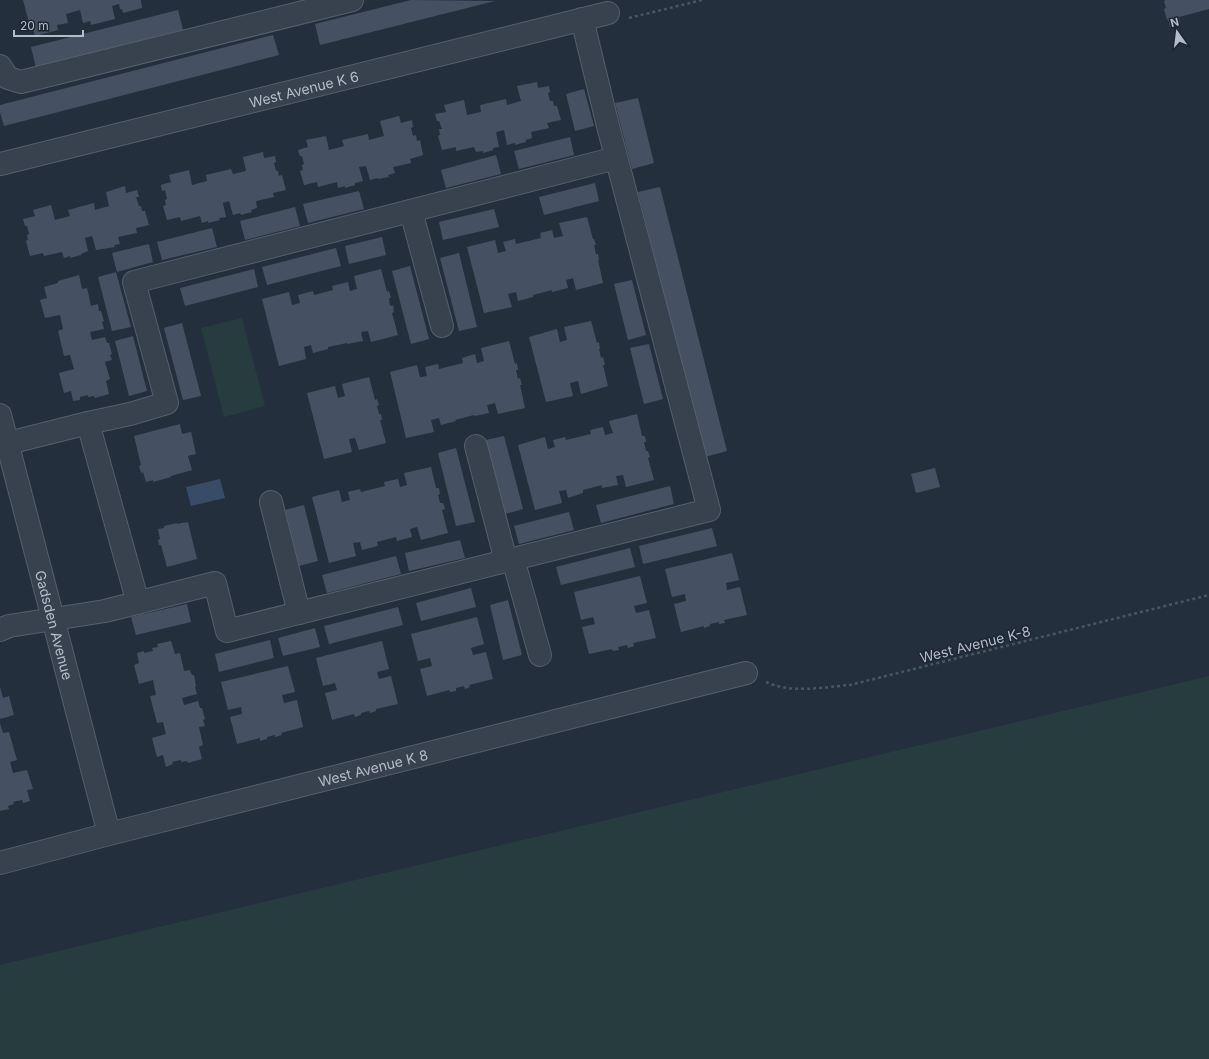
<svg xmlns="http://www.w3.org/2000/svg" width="1209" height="1059" viewBox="0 0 1209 1059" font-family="Inter,sans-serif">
	<rect width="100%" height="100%" fill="#242f3e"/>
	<g fill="#263c3f">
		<polygon points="242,318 265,406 224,417 201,328"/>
		<polygon points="1209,676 1209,1059 0,1059 0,965"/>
	</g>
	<polygon fill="#394c67" points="220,479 225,498 191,506 186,487"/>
	<g fill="#455162">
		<polygon points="23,0 141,0 142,8 123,13 122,9 120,9 119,4 112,6 115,19 91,25 90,21 83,23 80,10 66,14 68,23 57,25 58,30 35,36 31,22 29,23"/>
		<polygon points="411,0 495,1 320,45 315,24"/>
		<polygon points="1166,0 1209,0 1209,9 1179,17 1180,24 1170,27 1168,19 1167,20 1164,9 1166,8 1164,1"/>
		<polygon points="178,10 183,30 36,68 31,47"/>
		<polygon points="273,35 279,55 4,126 0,112 0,105"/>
		<polygon points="537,82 538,88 549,86 550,92 548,93 550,101 553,101 554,106 557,106 561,120 547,123 549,128 531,132 532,138 526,140 526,142 515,145 515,143 507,145 504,130 496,132 499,147 493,148 493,150 483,153 483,151 476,152 474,147 456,151 456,147 442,150 438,136 440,135 439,129 442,129 439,121 437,121 435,114 446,112 444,105 464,100 467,115 481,112 480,105 506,99 507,105 521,101 517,86"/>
		<polygon points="584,89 594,126 575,131 566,94"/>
		<polygon points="638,98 654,163 632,169 615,103"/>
		<polygon points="399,116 401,123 412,120 413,127 411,128 413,136 416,135 417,141 420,140 423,155 410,159 411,163 393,167 395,173 388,175 389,177 378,179 378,178 370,180 366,166 359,167 363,181 355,183 355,185 345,188 345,186 338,188 337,182 318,187 317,182 304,185 300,171 303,170 302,165 304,164 302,156 300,156 298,150 308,147 306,140 326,136 329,150 344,146 342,140 368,134 369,140 384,136 380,121"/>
		<polygon points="570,137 574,155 519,169 514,151"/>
		<polygon points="263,152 264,158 275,156 276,162 274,163 276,171 278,171 279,176 282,175 286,190 273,193 274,197 256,201 257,208 251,210 252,212 241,215 240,213 233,215 229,201 223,203 226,217 219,218 220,220 208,223 208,221 202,223 200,216 181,221 180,217 167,220 163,206 166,205 165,200 167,199 165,190 162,191 161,185 171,182 169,175 189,170 192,185 207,181 206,175 231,169 233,174 246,171 243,157"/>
		<polygon points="496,155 501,174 446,188 441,170"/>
		<polygon points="595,183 599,201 544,215 539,197"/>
		<polygon points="125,186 126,193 137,190 139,197 136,197 139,206 141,206 142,211 145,211 149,225 136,228 137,233 118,237 120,244 114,245 115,247 96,250 92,236 85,238 88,251 81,254 81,255 70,258 70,256 64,258 62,252 44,256 43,253 30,256 26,241 28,240 27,235 29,234 27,226 25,226 23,219 35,216 33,210 51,205 55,220 70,216 68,210 94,203 95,210 109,206 106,192"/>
		<polygon points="660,187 727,451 705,457 638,192"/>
		<polygon points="359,191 364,209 308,223 303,204"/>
		<polygon points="295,207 300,226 245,240 240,221"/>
		<polygon points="494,209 499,227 443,240 439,222"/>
		<polygon points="587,217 593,239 594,239 596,245 594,245 596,254 598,254 599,260 598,260 603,283 576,290 573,278 566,280 568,288 552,292 552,290 533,295 533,297 518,301 516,292 508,294 512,307 484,313 467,247 495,240 498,253 506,251 503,242 515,239 516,244 541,238 540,233 552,230 554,238 563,236 559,223"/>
		<polygon points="212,228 217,247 162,260 157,242"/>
		<polygon points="382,237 386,255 349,264 345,246"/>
		<polygon points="149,244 153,262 117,272 112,253"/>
		<polygon points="336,248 341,266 267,285 262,267"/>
		<polygon points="459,253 477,327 459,331 440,258"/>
		<polygon points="410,266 429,339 411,344 392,271"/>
		<polygon points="254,269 258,287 185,306 180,288"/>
		<polygon points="381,269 387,292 389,291 391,298 389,298 390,306 393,305 394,312 392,313 398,335 371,342 368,331 361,332 363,341 347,344 347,343 328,347 328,349 313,353 311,345 304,347 306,359 279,366 262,299 289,292 292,305 300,303 298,295 313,291 314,295 333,290 332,286 348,282 350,291 357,289 354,276"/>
		<polygon points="116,272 131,327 112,331 98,277"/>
		<polygon points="79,275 82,289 87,288 91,306 98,304 99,311 101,311 104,321 102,322 104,329 90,332 92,340 105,337 107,343 109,343 112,354 110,355 112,360 105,362 110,379 106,381 109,394 95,398 94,396 88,397 88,395 80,397 80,400 73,401 71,391 64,393 59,373 74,369 70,355 64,356 58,331 63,329 60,315 45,318 40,300 47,298 44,287 58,283 58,281"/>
		<polygon points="632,280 646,335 628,340 614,284"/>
		<polygon points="591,321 597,343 599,342 600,349 599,349 601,358 603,357 605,365 603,365 608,386 581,394 578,381 570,383 573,396 546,402 529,337 557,329 560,342 567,340 564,327"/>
		<polygon points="182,323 201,396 183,400 164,328"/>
		<polygon points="133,336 147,391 129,396 115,341"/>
		<polygon points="509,341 515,364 517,363 518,370 516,370 518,379 520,378 522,385 520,385 525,408 498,414 495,403 487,405 489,413 475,416 474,415 455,420 456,421 441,425 439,418 431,420 434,432 406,438 390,372 417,365 420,377 427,376 425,367 438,364 439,369 463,363 462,358 475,354 477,363 484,361 481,348"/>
		<polygon points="649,344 663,399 644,404 630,348"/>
		<polygon points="369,377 375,400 377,399 379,405 377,406 379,414 381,414 382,420 380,420 386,443 359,450 355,438 349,439 352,452 324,459 307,393 335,386 338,398 345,396 342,384"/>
		<polygon points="637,414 642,436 645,436 646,442 644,442 646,451 648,451 650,457 648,458 654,480 626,487 623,475 616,476 618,485 602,488 602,485 583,490 583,493 568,498 566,490 559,491 562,503 535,510 518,445 545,437 548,449 555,447 553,440 565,437 566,440 591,434 590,430 603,427 605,435 613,433 609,421"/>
		<polygon points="180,424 182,434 191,432 196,454 188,456 192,470 171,476 171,477 153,482 153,480 146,482 143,472 141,473 139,466 141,465 134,436"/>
		<polygon points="504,436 523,509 505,514 486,440"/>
		<polygon points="456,448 475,522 456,526 438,453"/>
		<polygon points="431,467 436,488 439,488 440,494 438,495 440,503 443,503 445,509 442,510 448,533 421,540 417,527 410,529 412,537 397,541 396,537 377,542 378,546 362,550 360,542 353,543 356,556 329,563 312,497 339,490 342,502 350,500 348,492 360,489 361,492 385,486 384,482 398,479 400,487 407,485 404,473"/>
		<polygon points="935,468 940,487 916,493 911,474"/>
		<polygon points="670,486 674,504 601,523 596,505"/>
		<polygon points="304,505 318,561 299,566 285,510"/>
		<polygon points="569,512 574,530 519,544 514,526"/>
		<polygon points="188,522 197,559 167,567 161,545 159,545 158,540 160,539 158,529 164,528 164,526 177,523 177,524"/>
		<polygon points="712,528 717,546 643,564 639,546"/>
		<polygon points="460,540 465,558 409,571 405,553"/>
		<polygon points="630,548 635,567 561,585 556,567"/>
		<polygon points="732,553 739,580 726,583 727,590 740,587 747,615 724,620 725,623 719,624 719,622 710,624 710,626 704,628 704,626 681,632 674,604 686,601 685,594 672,597 665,569"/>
		<polygon points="396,556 401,574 327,593 322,575"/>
		<polygon points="640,576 647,603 634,606 636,613 649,610 656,638 633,643 634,646 628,648 627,645 618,647 619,650 613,651 612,649 589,654 582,627 595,624 593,617 581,620 574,592"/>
		<polygon points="471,588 476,607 421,621 416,603"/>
		<polygon points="508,600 522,655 503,660 490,605"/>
		<polygon points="187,604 191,622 136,635 131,617"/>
		<polygon points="398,607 403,625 329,644 324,626"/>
		<polygon points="477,617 484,644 471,648 473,655 486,652 493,679 469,685 470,687 465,689 464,686 456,688 456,691 450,692 449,690 427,696 420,669 432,666 430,658 418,661 411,634"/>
		<polygon points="315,628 320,647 283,656 278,638"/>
		<polygon points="270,640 274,658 219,672 215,654"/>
		<polygon points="171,641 175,654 180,653 184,671 190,670 192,675 194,675 196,686 195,687 197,694 182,698 184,705 198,701 200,708 202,708 205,719 203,720 205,726 199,727 203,745 199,747 202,759 188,763 187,761 181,762 181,760 172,762 173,764 166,767 163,755 157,757 152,738 166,734 163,722 157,723 150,696 156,695 153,680 139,684 134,665 139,663 137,653 144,651 144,653 153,651 152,648 158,647 157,644"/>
		<polygon points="382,641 389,669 377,672 379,679 391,676 398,704 376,709 376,711 370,713 369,711 361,713 361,715 355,717 354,714 332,720 325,693 337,690 335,683 323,686 316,658"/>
		<polygon points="288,666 295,692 282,695 284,703 297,700 303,727 281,733 282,735 275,737 275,735 267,737 267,739 260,741 260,738 237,744 230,717 242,714 241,707 228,710 221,682"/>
		<polygon points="0,687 3,698 9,696 14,715 0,719"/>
		<polygon points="0,723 3,733 9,732 17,760 10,762 13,773 27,770 33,789 27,790 30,801 23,803 22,800 13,802 14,804 8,806 9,809 0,811"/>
	</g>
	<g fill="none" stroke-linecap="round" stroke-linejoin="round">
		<g stroke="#565f6c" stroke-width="24">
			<g id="minor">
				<polyline points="0,66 8,78 21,82 352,0"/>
				<path id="s1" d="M 0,164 L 608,13"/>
				<polyline points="411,211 442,326"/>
				<path id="s2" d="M 0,415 L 109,834"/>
				<polyline points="88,423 130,414 167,403 134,282 616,158"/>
				<polyline points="0,445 88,423 138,603"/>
				<polyline points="476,446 506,561"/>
				<polyline points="271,502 299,613"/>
				<polyline points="513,559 540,655"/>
				<polyline points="0,630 9,626 105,611 215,583 227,631 709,510 608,126 582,19"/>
				<path id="s3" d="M 0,863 L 109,834 L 746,673"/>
			</g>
		</g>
		<g stroke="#44595c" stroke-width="2.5" stroke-dasharray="3 3" stroke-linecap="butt">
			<polyline points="629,18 702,0"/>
			<path d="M 766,682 C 792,694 823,687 850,685 L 1209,595"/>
		</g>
		<use href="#minor" stroke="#38414e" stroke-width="22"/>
	</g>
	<g text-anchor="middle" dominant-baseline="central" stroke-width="3" stroke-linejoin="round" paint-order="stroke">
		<g font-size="14" fill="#b4bcc9" stroke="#1d2633">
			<text stroke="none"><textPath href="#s1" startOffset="313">West Avenue K 6</textPath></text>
			<text stroke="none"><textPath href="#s2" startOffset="217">Gadsden Avenue</textPath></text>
			<text transform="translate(975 644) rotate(-14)">West Avenue K-8</text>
			<text stroke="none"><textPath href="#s3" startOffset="385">West Avenue K 8</textPath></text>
		</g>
	</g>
	<g transform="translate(1177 32) rotate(346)" stroke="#1d2633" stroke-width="3" paint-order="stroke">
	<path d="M0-3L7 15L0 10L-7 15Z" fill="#b4bcc9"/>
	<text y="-6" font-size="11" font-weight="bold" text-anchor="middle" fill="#b4bcc9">N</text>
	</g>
	<path d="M14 30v6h69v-6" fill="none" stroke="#b4bcc9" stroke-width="2"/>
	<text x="20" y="30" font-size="12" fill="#b4bcc9" stroke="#1d2633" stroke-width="3" paint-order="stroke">20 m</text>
</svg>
